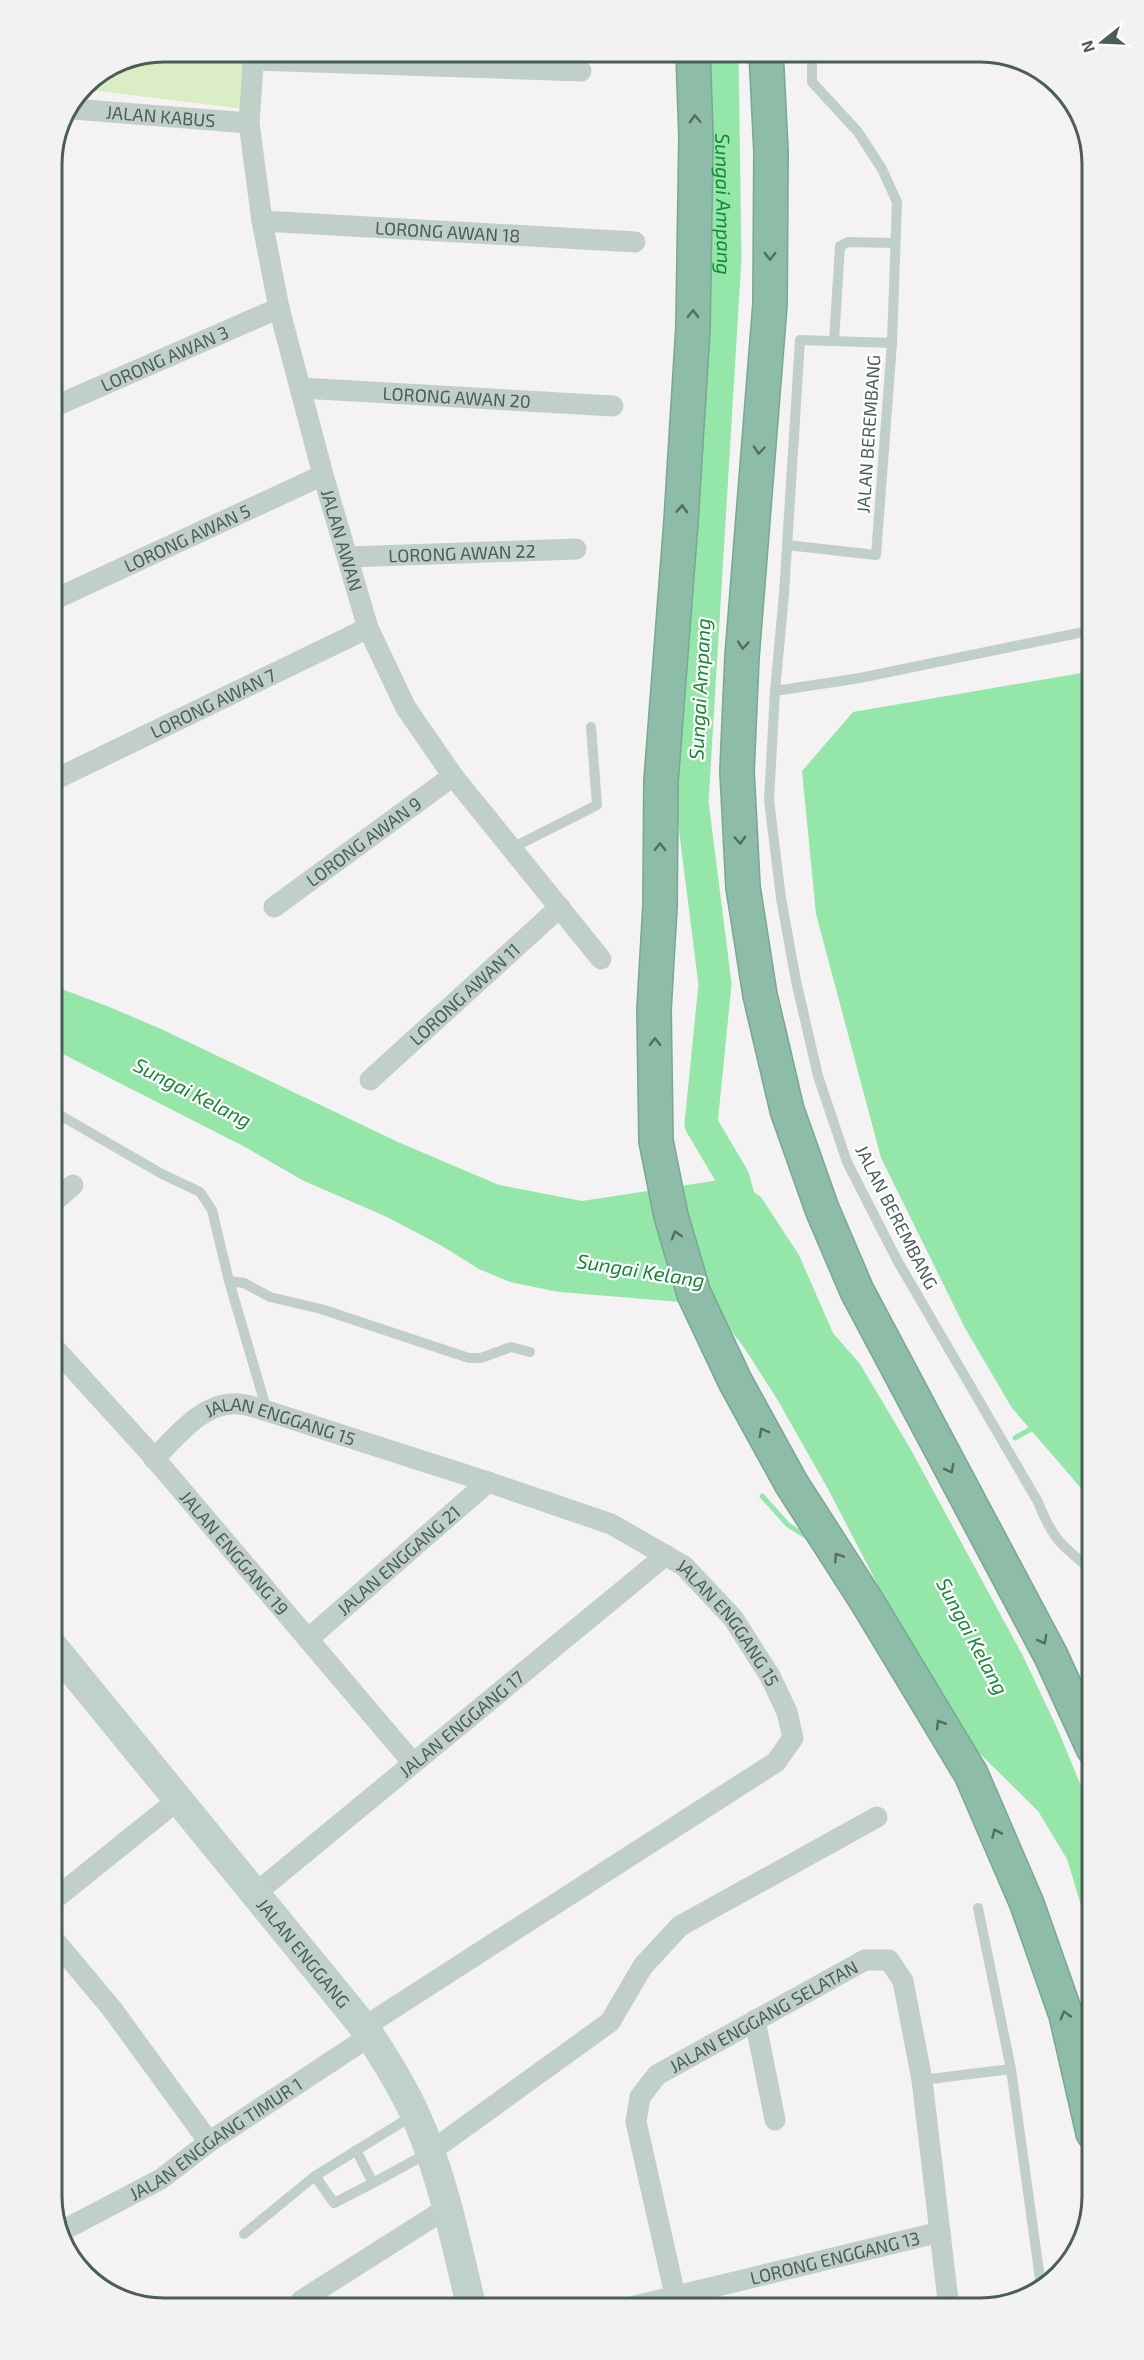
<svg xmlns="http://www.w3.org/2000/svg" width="1144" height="2360" viewBox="0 0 1144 2360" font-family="'Exo 2',sans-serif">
	<rect width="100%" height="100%" fill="#f4f2f3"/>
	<polygon fill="#dbedc4" points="164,51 246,51 244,109 82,89 84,84 121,59"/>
	<g fill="#94e7a9">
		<polygon points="1093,671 1093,1502 1012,1408 965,1328 881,1158 816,914 802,771 853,712"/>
		<polygon points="51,985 107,1006 161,1029 398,1142 499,1185 582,1201 733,1178 761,1197 799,1255 833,1333 860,1364 910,1448 1023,1656 1058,1730 1093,1815 1093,1945 1067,1859 1038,1811 970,1744 909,1645 828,1489 777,1399 745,1349 718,1313 693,1303 559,1292 510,1282 479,1269 442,1246 387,1217 304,1181 245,1147 51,1048"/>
	</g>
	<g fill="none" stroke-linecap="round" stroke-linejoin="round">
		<g stroke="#94e7a9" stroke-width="5">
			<polyline points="1015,1438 1031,1429"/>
			<polyline points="762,1496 788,1525 810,1539"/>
		</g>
		<path stroke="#94e7a9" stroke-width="33" id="s1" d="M 722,51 L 725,258 L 692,802 L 715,984 L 701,1124 L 733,1178 L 745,1221"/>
		<g stroke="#78a894" stroke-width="36">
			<g id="highway">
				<polyline points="693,51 696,137 693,327 681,521 661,781 660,906 654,1010 656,1141 671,1216 694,1294 735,1381 791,1483 866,1600 971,1774 1027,1904 1066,2015 1093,2133"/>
				<polyline points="766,51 771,152 770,304 742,657 737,771 743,887 760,995 787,1110 822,1209 857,1291 1051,1656 1093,1748"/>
			</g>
		</g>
		<g stroke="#c0cfc8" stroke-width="10">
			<polyline points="812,51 812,82 858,132 882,169 897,202 892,343"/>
			<polyline points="834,341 840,246 848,242 895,243"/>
			<path d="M 787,545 L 876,555 L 892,343 L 800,340 L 784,594 L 775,691 L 769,800 L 781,898 L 796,981 L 818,1076 L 847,1162 L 897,1260 L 1038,1502 C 1053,1540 1062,1546 1093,1571"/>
			<polyline points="775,691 860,678 1093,630"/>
			<polyline points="512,848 597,805 591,727"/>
			<polyline points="51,1110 162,1174 200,1192 212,1210 229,1281 267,1411"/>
			<polyline points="229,1281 244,1283 270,1297 321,1309 469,1358 481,1358 511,1347 530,1352"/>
			<polyline points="978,1908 1011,2069 1041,2286"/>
			<polyline points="922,2080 1011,2069"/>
			<polyline points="315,2176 334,2203 373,2183 356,2150"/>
			<polyline points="373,2183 428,2153"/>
			<polyline points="244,2234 315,2176 412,2116"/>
		</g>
		<g stroke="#c0cfc8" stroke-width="21">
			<path id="s2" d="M 254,51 L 249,123 L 262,221 L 279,308 L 323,475 L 368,628 L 406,708 L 453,776 L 601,959"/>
			<polyline points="253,60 581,71"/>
			<path id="s3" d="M 73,109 L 249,123"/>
			<path id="s4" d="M 262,221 L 635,242"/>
			<path id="s5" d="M 301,388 L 613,406"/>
			<path id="s6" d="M 51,408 L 279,308"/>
			<path id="s7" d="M 348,557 L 576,549"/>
			<path id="s8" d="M 51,601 L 323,475"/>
			<path id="s9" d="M 58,778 L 368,628"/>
			<path id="s10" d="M 274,907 L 453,776"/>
			<path id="s11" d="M 370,1080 L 560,907"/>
			<polyline points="51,1204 73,1185"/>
			<path id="s12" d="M 51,1344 L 150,1453 L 413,1763"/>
			<path id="s13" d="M 154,1459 C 176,1437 204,1400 239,1404 C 249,1405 258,1408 267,1411 L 488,1482 L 611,1524 L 684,1566 L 733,1618 L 770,1676 L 787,1712 L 793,1738 L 776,1762 L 364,2027"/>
			<path id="s14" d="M 308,1639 L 488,1482"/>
			<path id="s15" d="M 256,1893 L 666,1555"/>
			<polyline points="51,1902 179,1799"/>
			<polyline points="51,1936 112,2009 209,2142"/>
			<polyline points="755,2020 775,2120"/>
			<polyline points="430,2152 610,2022 643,1966 680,1926 877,1817"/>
			<path id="s16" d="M 58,2233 L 161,2179 L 209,2142 L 370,2036"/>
			<path id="s17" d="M 675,2295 L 636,2122 L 640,2097 L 657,2075 L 865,1960 L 889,1960 L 903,1981 L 922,2080 L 949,2309"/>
			<polyline points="294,2309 302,2300 447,2208"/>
			<path id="s18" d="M 623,2309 L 940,2232"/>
		</g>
		<path stroke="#bfd1c9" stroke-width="30" id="s19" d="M 51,1644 L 364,2027 C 383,2055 401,2084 415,2114 C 443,2176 456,2244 472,2309"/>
		<use href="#highway" stroke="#8dbca8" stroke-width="33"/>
	</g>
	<defs><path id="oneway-chevron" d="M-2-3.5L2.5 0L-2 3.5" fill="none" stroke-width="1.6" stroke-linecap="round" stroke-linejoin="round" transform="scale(1.5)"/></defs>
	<g stroke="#546c61">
		<use href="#oneway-chevron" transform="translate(695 119) rotate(-92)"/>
		<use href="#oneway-chevron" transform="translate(770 256) rotate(90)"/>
		<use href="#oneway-chevron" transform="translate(693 314) rotate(-89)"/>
		<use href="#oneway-chevron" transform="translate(759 450) rotate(95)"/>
		<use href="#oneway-chevron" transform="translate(682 509) rotate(-87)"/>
		<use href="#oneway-chevron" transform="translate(743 645) rotate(95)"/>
		<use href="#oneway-chevron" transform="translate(740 840) rotate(87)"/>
		<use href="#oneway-chevron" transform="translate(660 847) rotate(-89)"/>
		<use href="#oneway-chevron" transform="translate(655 1042) rotate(-91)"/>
		<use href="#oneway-chevron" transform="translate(676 1235) rotate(-107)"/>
		<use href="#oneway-chevron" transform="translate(763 1432) rotate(-118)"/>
		<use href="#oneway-chevron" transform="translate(950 1469) rotate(62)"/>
		<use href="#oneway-chevron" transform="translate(838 1557) rotate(-123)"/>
		<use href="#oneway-chevron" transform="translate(1043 1640) rotate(62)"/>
		<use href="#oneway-chevron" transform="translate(940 1724) rotate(-121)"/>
		<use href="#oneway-chevron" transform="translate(996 1833) rotate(-114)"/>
		<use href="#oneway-chevron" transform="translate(1065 2015) rotate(-106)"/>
	</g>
	<g text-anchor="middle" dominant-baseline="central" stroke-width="4.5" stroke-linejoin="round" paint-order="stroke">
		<g font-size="18" fill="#4a5e55" stroke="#fff">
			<text stroke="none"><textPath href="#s3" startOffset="88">JALAN KABUS</textPath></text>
			<text stroke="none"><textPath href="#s4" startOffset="186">LORONG AWAN 18</textPath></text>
			<text stroke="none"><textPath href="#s6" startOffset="124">LORONG AWAN 3</textPath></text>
			<text stroke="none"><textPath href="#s5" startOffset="156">LORONG AWAN 20</textPath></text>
			<text transform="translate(868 434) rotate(-86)">JALAN BEREMBANG</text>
			<text stroke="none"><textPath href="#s8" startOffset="150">LORONG AWAN 5</textPath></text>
			<text stroke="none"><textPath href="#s2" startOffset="500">JALAN AWAN</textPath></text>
			<text stroke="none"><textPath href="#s7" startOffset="114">LORONG AWAN 22</textPath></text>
			<text stroke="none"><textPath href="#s9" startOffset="172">LORONG AWAN 7</textPath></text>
			<text stroke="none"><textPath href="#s10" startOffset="111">LORONG AWAN 9</textPath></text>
			<text stroke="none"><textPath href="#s11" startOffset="128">LORONG AWAN 11</textPath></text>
			<text transform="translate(897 1217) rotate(63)">JALAN BEREMBANG</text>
			<text stroke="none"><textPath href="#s13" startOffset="148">JALAN ENGGANG 15</textPath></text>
			<text stroke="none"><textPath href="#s12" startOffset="278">JALAN ENGGANG 19</textPath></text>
			<text stroke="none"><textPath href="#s14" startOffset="120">JALAN ENGGANG 21</textPath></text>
			<text stroke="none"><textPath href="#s13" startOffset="652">JALAN ENGGANG 15</textPath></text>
			<text stroke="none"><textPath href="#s15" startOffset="266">JALAN ENGGANG 17</textPath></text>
			<text stroke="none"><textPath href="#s19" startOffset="399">JALAN ENGGANG</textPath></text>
			<text stroke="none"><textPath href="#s17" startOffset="352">JALAN ENGGANG SELATAN</textPath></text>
			<text stroke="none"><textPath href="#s16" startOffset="184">JALAN ENGGANG TIMUR 1</textPath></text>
			<text stroke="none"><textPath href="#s18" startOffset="218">LORONG ENGGANG 13</textPath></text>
		</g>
		<g font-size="20" font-style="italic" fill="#148833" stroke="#fff">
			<text stroke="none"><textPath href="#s1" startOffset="153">Sungai Ampang</textPath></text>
			<text transform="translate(699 689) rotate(-87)">Sungai Ampang</text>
			<text transform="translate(193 1092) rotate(27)">Sungai Kelang</text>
			<text transform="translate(641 1270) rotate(9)">Sungai Kelang</text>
			<text transform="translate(973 1636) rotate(62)">Sungai Kelang</text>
		</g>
	</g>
	<path d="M0 0H1144V2360H0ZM164 62H980A102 102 0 0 1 1082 164V2196A102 102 0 0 1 980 2298H164A102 102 0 0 1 62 2196V164A102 102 0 0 1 164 62Z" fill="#f1f2f1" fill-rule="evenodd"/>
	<path fill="none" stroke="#4a5e55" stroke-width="3" d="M164 62H980A102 102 0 0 1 1082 164V2196A102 102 0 0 1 980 2298H164A102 102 0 0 1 62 2196V164A102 102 0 0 1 164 62Z"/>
	<g transform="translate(1102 42) rotate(252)" stroke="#ffffff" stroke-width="4.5" paint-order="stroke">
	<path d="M0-4.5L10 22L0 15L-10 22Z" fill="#4a5e55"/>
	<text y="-9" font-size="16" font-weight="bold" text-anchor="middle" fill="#4a5e55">N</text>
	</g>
</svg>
